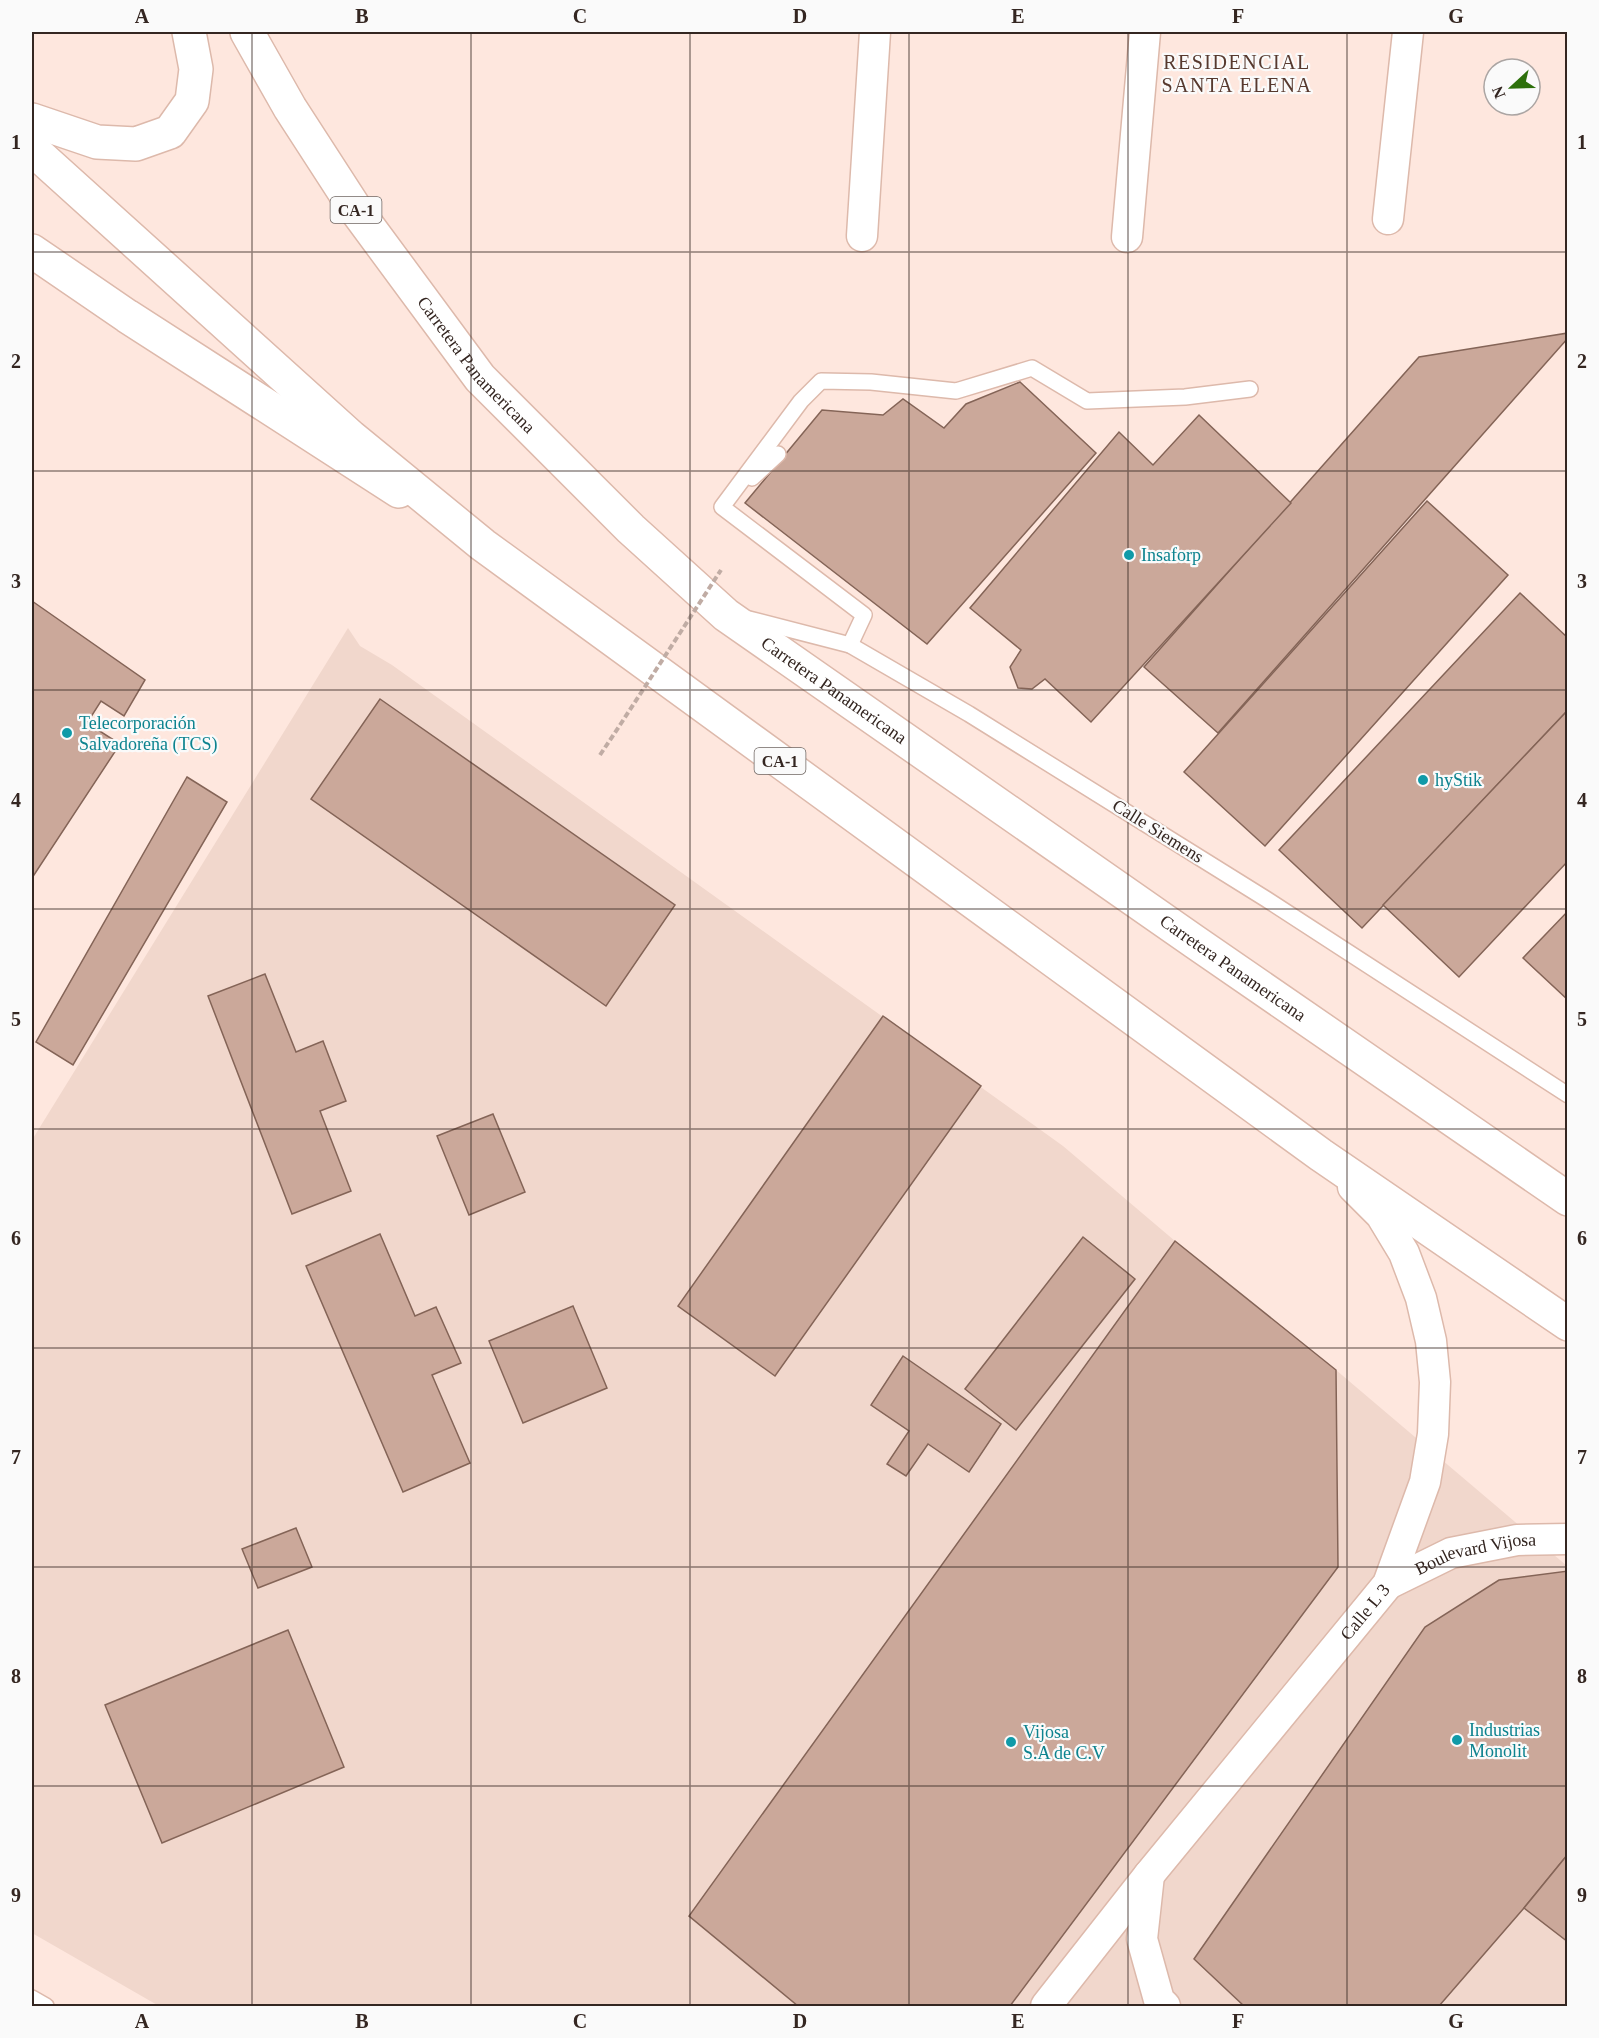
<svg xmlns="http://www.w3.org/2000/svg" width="1599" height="2038" viewBox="0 0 1599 2038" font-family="'Times New Roman',serif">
	<rect width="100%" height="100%" fill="#fee7de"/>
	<polygon fill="#f1d7cc" points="348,628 360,646 392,665 1063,1146 1175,1241 1336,1370 1567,1566 1567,2006 159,2006 32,1933 32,1140"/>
	<g fill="#cba89a" stroke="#846457" stroke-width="1.5">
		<polygon points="1568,333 1568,338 1218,733 1144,667 1419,357"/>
		<polygon points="1020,382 1096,453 927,644 745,503 822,410 883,415 903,399 944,428 966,404"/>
		<polygon points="1199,415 1291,503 1091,722 1045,679 1032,689 1018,688 1010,667 1021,650 970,608 1119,432 1153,465"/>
		<polygon points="1427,501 1508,575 1265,846 1184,772"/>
		<polygon points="1520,593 1568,638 1568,710 1362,928 1279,850"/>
		<polygon points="32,601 145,680 124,716 101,701 87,723 120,744 32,878"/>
		<polygon points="380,699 675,905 606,1006 311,799"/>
		<polygon points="1568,710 1568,861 1459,977 1383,905"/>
		<polygon points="187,777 227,802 73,1065 36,1042"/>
		<polygon points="1568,911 1568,1000 1523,958"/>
		<polygon points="265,974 296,1052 323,1041 346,1101 320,1111 351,1191 292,1214 208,996"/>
		<polygon points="883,1016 981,1086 775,1376 678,1306"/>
		<polygon points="493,1114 525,1192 469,1215 437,1136"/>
		<polygon points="380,1234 415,1316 436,1307 461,1363 432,1375 470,1463 403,1492 306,1266"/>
		<polygon points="1083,1237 1135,1279 1016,1430 965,1389"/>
		<polygon points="1175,1241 1336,1370 1338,1567 1010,2006 798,2006 689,1916"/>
		<polygon points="573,1306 607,1388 523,1423 489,1341"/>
		<polygon points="903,1356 1001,1424 969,1472 928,1444 906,1476 887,1464 909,1431 871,1405"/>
		<polygon points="296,1528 312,1567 258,1588 242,1549"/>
		<polygon points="1568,1571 1568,1854 1524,1908 1439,2006 1244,2006 1194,1959 1425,1627 1499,1580"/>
		<polygon points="288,1630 344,1767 162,1843 105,1705"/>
		<polygon points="1568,1854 1568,1942 1524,1908"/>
	</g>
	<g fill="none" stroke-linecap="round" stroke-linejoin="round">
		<g stroke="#ddb9ab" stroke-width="18">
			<g id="lane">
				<polyline points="752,478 778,454"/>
				<polyline points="749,619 850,645 969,714 1266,899 1568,1095"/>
				<polyline points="850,645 864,615 722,507 801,401 821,381 871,382 956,391 1032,368 1087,401 1185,397 1250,389"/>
				<polyline points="32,1998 46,2006"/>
			</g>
		</g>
		<g stroke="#ddb9ab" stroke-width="33">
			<g id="street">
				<polyline points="1388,219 1408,32"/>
				<polyline points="862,236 875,32"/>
				<polyline points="1127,237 1145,32"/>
				<path id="s1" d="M 1388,1584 L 1451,1553 L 1517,1540 L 1568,1539"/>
				<polyline points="1149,1875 1142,1939 1159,2000 1165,2006"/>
				<path id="s2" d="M 1046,2006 L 1149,1875 L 1388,1584 L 1425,1482 L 1433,1434 L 1435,1382 L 1431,1341 L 1421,1298 L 1404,1253 L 1381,1215 L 1353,1187"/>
			</g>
		</g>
		<g stroke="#ddb9ab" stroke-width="36">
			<polyline id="secondary" points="32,251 127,316 399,491"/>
		</g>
		<g stroke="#ddb9ab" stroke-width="36">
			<g id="primary">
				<path id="s3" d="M 247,32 L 290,108 L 356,210 L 480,378 L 631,529 L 726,615 L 1195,942 L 1568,1199"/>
				<polyline points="32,120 97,142 136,144 170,132 192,101 196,69 189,32"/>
				<polyline points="32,149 351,437 483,545 1321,1155 1568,1324"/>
			</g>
		</g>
		<polyline stroke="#c0aca4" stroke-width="4" stroke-dasharray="6 3" stroke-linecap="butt" points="600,755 620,725"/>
		<use href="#lane" stroke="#fff" stroke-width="15"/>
		<use href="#street" stroke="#fff" stroke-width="30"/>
		<use href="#secondary" stroke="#fff" stroke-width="33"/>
		<use href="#primary" stroke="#fff" stroke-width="33"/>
		<polyline stroke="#c0aca4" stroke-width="4" stroke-dasharray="6 3" stroke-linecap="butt" points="620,725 721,570"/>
	</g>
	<path fill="none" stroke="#342621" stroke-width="1.5" stroke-opacity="0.55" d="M 252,32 L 252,2006M 471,32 L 471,2006M 690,32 L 690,2006M 909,32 L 909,2006M 1128,32 L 1128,2006M 1347,32 L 1347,2006M 32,252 L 1568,252M 32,471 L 1568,471M 32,690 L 1568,690M 32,909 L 1568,909M 32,1129 L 1568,1129M 32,1348 L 1568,1348M 32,1567 L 1568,1567M 32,1786 L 1568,1786"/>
	<g fill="#0f9aa8" stroke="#fafafa" stroke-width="2">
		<circle cx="1129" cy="555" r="6"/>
		<circle cx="67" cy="733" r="6"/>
		<circle cx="1423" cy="780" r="6"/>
		<circle cx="1457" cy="1740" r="6"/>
		<circle cx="1011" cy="1742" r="6"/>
	</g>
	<g text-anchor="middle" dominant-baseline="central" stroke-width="4.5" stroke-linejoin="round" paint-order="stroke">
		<g fill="#fafafa" stroke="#6f6662" stroke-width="1.5">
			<rect x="330.5" y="197" width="51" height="26" rx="4.5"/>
			<rect x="754.5" y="748" width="51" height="26" rx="4.5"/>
		</g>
		<g font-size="16" font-weight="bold" fill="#342621">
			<text x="356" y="210">CA-1</text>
			<text x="780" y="761">CA-1</text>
		</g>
		<g font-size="18" fill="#342621" stroke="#fafafa">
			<text stroke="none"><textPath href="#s3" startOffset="405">Carretera Panamericana</textPath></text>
			<text stroke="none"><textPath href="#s3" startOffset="891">Carretera Panamericana</textPath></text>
			<text transform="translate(1158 831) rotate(32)">Calle Siemens</text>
			<text stroke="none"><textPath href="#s3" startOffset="1377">Carretera Panamericana</textPath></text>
			<text stroke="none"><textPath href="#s1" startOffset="94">Boulevard Vijosa</textPath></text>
			<text stroke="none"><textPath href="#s2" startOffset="507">Calle L 3</textPath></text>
		</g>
		<g font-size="18" fill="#0d838f" stroke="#fafafa" text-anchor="start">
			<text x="1141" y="555">Insaforp</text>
			<text x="79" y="723">Telecorporación<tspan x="79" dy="21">Salvadoreña (TCS)</tspan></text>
			<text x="1435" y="780">hyStik</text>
			<text x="1469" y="1730">Industrias<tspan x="1469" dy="21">Monolit</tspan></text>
			<text x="1023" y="1732">Vijosa<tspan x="1023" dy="21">S.A de C.V</tspan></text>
		</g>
		<g font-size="20" letter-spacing="1.5" fill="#57392e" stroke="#fafafa">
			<text x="1237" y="62">RESIDENCIAL<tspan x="1237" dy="23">SANTA ELENA</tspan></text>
		</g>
	</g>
	<rect width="1599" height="2038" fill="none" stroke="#fafafa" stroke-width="66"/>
	<g transform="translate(1512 87) rotate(248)"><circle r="28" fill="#fafafa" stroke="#aba5a3" stroke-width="1.5"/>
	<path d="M0-4.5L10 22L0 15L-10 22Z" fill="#2d700b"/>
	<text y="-9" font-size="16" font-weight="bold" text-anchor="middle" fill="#342621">N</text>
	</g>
	<rect x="33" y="33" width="1533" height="1972" fill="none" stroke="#342621" stroke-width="2"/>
	<g font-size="20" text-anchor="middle" font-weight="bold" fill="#342621">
		<text x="142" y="23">A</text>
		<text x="362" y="23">B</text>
		<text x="580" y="23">C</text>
		<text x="800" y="23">D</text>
		<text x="1018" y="23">E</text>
		<text x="1238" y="23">F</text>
		<text x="1456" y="23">G</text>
		<text x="16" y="149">1</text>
		<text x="1582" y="149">1</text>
		<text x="16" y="368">2</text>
		<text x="1582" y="368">2</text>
		<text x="16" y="588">3</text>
		<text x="1582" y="588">3</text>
		<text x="16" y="807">4</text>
		<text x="1582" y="807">4</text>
		<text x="16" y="1026">5</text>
		<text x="1582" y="1026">5</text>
		<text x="16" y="1245">6</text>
		<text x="1582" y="1245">6</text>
		<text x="16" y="1464">7</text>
		<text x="1582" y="1464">7</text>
		<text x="16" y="1683">8</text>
		<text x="1582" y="1683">8</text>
		<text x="16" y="1902">9</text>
		<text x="1582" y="1902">9</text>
		<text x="142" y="2028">A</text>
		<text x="362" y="2028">B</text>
		<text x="580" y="2028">C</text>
		<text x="800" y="2028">D</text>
		<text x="1018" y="2028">E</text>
		<text x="1238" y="2028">F</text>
		<text x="1456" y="2028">G</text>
	</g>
</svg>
